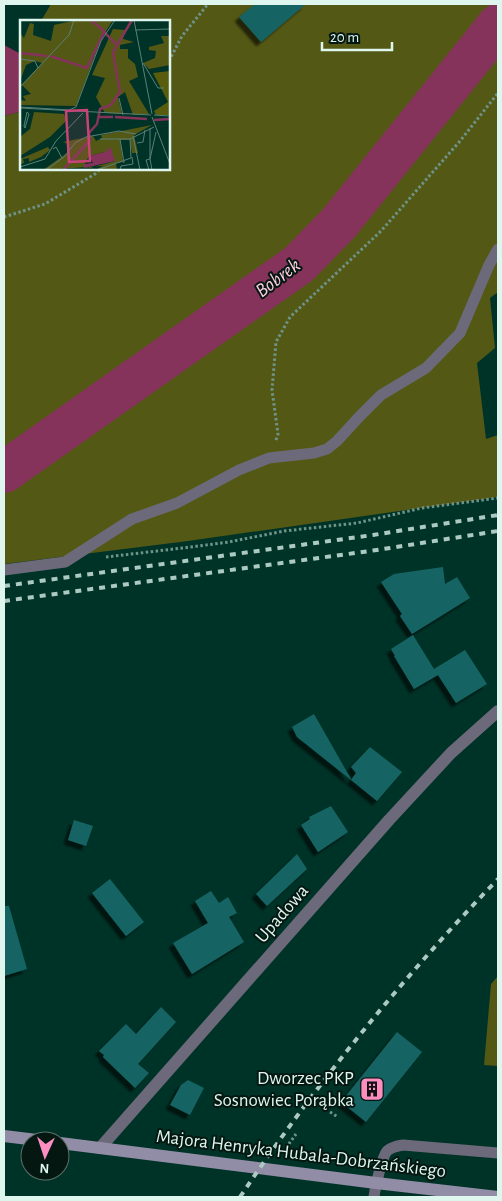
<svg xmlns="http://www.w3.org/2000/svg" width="502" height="1201" viewBox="0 0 502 1201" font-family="'Alegreya Sans',sans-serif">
	<defs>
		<filter id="shadow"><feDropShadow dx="-4.5" dy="4.5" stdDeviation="1" flood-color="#0009"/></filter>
	</defs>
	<rect width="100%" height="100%" fill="#003327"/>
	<g fill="#545815">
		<polygon points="51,4 498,4 498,292 490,298 495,348 477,363 486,439 498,435 498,497 188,541 4,564 4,116 19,112 19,53 21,49 21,169 169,169 169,21 41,21"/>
		<polygon points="498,976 498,1066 484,1065 491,984"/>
	</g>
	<polygon fill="#85335b" points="4,45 19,53 19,112 4,116"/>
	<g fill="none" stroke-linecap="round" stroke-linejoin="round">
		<polyline stroke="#85335b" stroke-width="42" points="4,472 299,264 339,223 498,25"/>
	</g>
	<g fill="#156463" filter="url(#shadow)">
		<polygon points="255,4 306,4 261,42 239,17"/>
		<polygon points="443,567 445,584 457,577 470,598 412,634 400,616 402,614 381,582 394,574"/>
		<polygon points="413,635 434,669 465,650 487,684 456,703 438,675 414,689 394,656 395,656 391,649"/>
		<polygon points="314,714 351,779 351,780 297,737 292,727"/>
		<polygon points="370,747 402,772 377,801 351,780 356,773 351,767"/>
		<polygon points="331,806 348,832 318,852 301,825 310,819 309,817"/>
		<polygon points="74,820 93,826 86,846 68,840"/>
		<polygon points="297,854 307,869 267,906 256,894"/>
		<polygon points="110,879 144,922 126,936 92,893"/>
		<polygon points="211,891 219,903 228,897 237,913 229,917 244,942 192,974 173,943 208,923 195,901"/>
		<polygon points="4,906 9,906 27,969 4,976"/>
		<polygon points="161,1007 176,1022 138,1064 149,1073 135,1088 103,1057 104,1055 99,1051 126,1024 136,1034"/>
		<polygon points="397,1032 422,1052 366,1122 341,1102"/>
		<polygon points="188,1080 204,1088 190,1115 170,1105 181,1085"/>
	</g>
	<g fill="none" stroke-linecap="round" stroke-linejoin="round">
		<g stroke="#6e948a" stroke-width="3" stroke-dasharray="2.5 2.5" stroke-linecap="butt">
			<polyline points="169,61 182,36 208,4"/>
			<polyline points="4,217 45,204 95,174 100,169"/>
			<polyline points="276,440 278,434 272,390 276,342 290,317 381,231 460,141 498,93"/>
			<polyline points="106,557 191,547 229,542 284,531 357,523 422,508 498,498"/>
			<polyline points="330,1112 338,1117"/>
			<polyline points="283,1152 296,1134"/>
		</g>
		<g stroke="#6c6a7a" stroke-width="11">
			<polyline points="4,570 65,562 132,519 177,503 239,470 269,458 314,453 327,449 337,441 359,417 381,395 426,368 460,333 489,265 498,249"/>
			<path d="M 374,1197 C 375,1188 382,1157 387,1151 C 391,1147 397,1146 403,1145 L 498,1153"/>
		</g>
		<polyline stroke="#6c6a7a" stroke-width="12" points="100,1148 389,820 451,753 498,711"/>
		<g stroke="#928da7" stroke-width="12">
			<polyline points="4,1136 45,1141"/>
			<polyline points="60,1143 376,1183 498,1197"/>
		</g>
		<g stroke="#accac1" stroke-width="4" stroke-dasharray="6 6" stroke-linecap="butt">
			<polyline points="4,586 373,535 498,515"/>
			<polyline points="4,601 377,550 498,531"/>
			<path d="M 240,1197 C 316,1084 403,977 498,879"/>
		</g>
	</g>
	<defs>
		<g id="building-square" transform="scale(1.25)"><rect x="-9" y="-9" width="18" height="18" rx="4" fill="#fd8ec0" stroke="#041711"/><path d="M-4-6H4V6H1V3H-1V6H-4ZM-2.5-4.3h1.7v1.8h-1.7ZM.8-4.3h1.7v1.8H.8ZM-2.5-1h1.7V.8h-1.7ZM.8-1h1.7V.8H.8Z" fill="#111"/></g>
	</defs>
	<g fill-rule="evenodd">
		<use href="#building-square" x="372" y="1089"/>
	</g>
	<g text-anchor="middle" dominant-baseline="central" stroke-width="4" stroke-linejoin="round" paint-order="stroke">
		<g font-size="19" fill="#def6ee" stroke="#041711">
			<text transform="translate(282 914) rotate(-49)">Upadowa</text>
			<text transform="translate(301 1154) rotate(7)">Majora Henryka Hubala-Dobrzańskiego</text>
		</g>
		<g font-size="19" fill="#def6ee" stroke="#041711" text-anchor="end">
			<text x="354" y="1078">Dworzec PKP<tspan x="354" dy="22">Sosnowiec Porąbka</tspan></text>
		</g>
		<g font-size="20" font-style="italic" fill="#fdccdf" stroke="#041711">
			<text transform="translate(278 278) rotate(-37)">Bobrek</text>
		</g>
	</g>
	<g transform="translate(20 20)">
		<rect width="150" height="150" fill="#003327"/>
		<path d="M 57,0 L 93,0 L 81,19 L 56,86 L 0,85 L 0,80 L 6,81 L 3,76 L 11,74 L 2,65 L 22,43 L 15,41 L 6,45 L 0,61 L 0,13 L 4,18 L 10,3 L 14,4 L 13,15 L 31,21 L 34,5 ZM 93,9 L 105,10 L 103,19 L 114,22 L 100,25 L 100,29 L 108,29 L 108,38 L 115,44 L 118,57 L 109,61 L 129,94 L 113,95 L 105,72 L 98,77 L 102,94 L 85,93 L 76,77 L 85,58 L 72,55 ZM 141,16 L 150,16 L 150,45 L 129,49 L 123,43 L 135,38 L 136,31 L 129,30 L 129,27 L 144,23 ZM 14,92 L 44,94 L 47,100 L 30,117 L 0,136 L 0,117 L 10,109 ZM 132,105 L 114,115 L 118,133 L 112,133 L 110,120 L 100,120 L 103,142 L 96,143 L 97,150 L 75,150 L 83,146 L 23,150 L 47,133 L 49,124 L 43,122 L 73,116 L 76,121 L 82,118 L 81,115 ZM 85,132 L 95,141 L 70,148 L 64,145 L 69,136 ZM 28,127 L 30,130 L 21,137 L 9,142 L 9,138 L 3,139 L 4,143 L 0,144 L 0,139 Z" fill="#545815" fill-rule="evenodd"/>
		<path d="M 150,51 L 150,95 L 136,95 L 134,91 L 148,82 L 133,53 Z" fill="#585c0c"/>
		<path d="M 90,127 L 95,141 L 64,148 L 64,144 L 73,143 L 69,136 L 85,132 Z" fill="#85335b"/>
		<path fill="none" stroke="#85335b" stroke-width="2.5" d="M 71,0 L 85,12M 0,33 L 27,36M 30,36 L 67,48 L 84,12 L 96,24M 78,97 L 93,97M 95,97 L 127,99M 134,100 L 150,99M 43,150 L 70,120 L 69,113 L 77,104 L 80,89 L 91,85 L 100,72 L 93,32 L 112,0"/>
		<path fill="none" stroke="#598177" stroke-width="1" d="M 26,0 L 55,0M 114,0 L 132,94M 115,10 L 150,9M 0,39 L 15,41 L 18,48M 123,43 L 138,68 L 144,68M 0,67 L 49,15 L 54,0M 99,78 L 103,95M 0,87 L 49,90 L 56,87 L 81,21 L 95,0M 0,88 L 131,95M 7,92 L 9,94 L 5,108 L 4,106 ZM 134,95 L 150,96M 132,97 L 150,144M 113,116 L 120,150M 80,119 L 110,119M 100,119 L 104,143M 117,123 L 123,122 L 125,110M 33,129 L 36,127 L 42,138M 0,147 L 25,139 L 36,121 L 63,93M 26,150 L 44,137 L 55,123 L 66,117 L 99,111 L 116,114M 77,150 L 111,138 L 110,119 L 134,107M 100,150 L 101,146 L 113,144 L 112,137M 129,150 L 126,140 L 130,139 L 130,108M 132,150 L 130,139 L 136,112"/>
		<path fill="#c84478" fill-opacity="0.15" stroke="#c84478" stroke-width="2.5" d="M 67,90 L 70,141 L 49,142 L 46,91 Z"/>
		<rect width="150" height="150" fill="none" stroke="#def6ee" stroke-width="2.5"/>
	</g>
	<rect width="502" height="1201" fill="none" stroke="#def6ee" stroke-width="10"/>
	<g transform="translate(45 1156) rotate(183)"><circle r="24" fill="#041711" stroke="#5b7069"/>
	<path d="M0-4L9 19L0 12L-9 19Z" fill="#fd8ec0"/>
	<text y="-8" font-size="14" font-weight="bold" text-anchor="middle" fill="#def6ee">N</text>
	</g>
	<path d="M322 42v8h70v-8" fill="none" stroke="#def6ee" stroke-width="2.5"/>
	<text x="330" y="42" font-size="15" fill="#def6ee" stroke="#041711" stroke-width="4" paint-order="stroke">20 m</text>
</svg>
